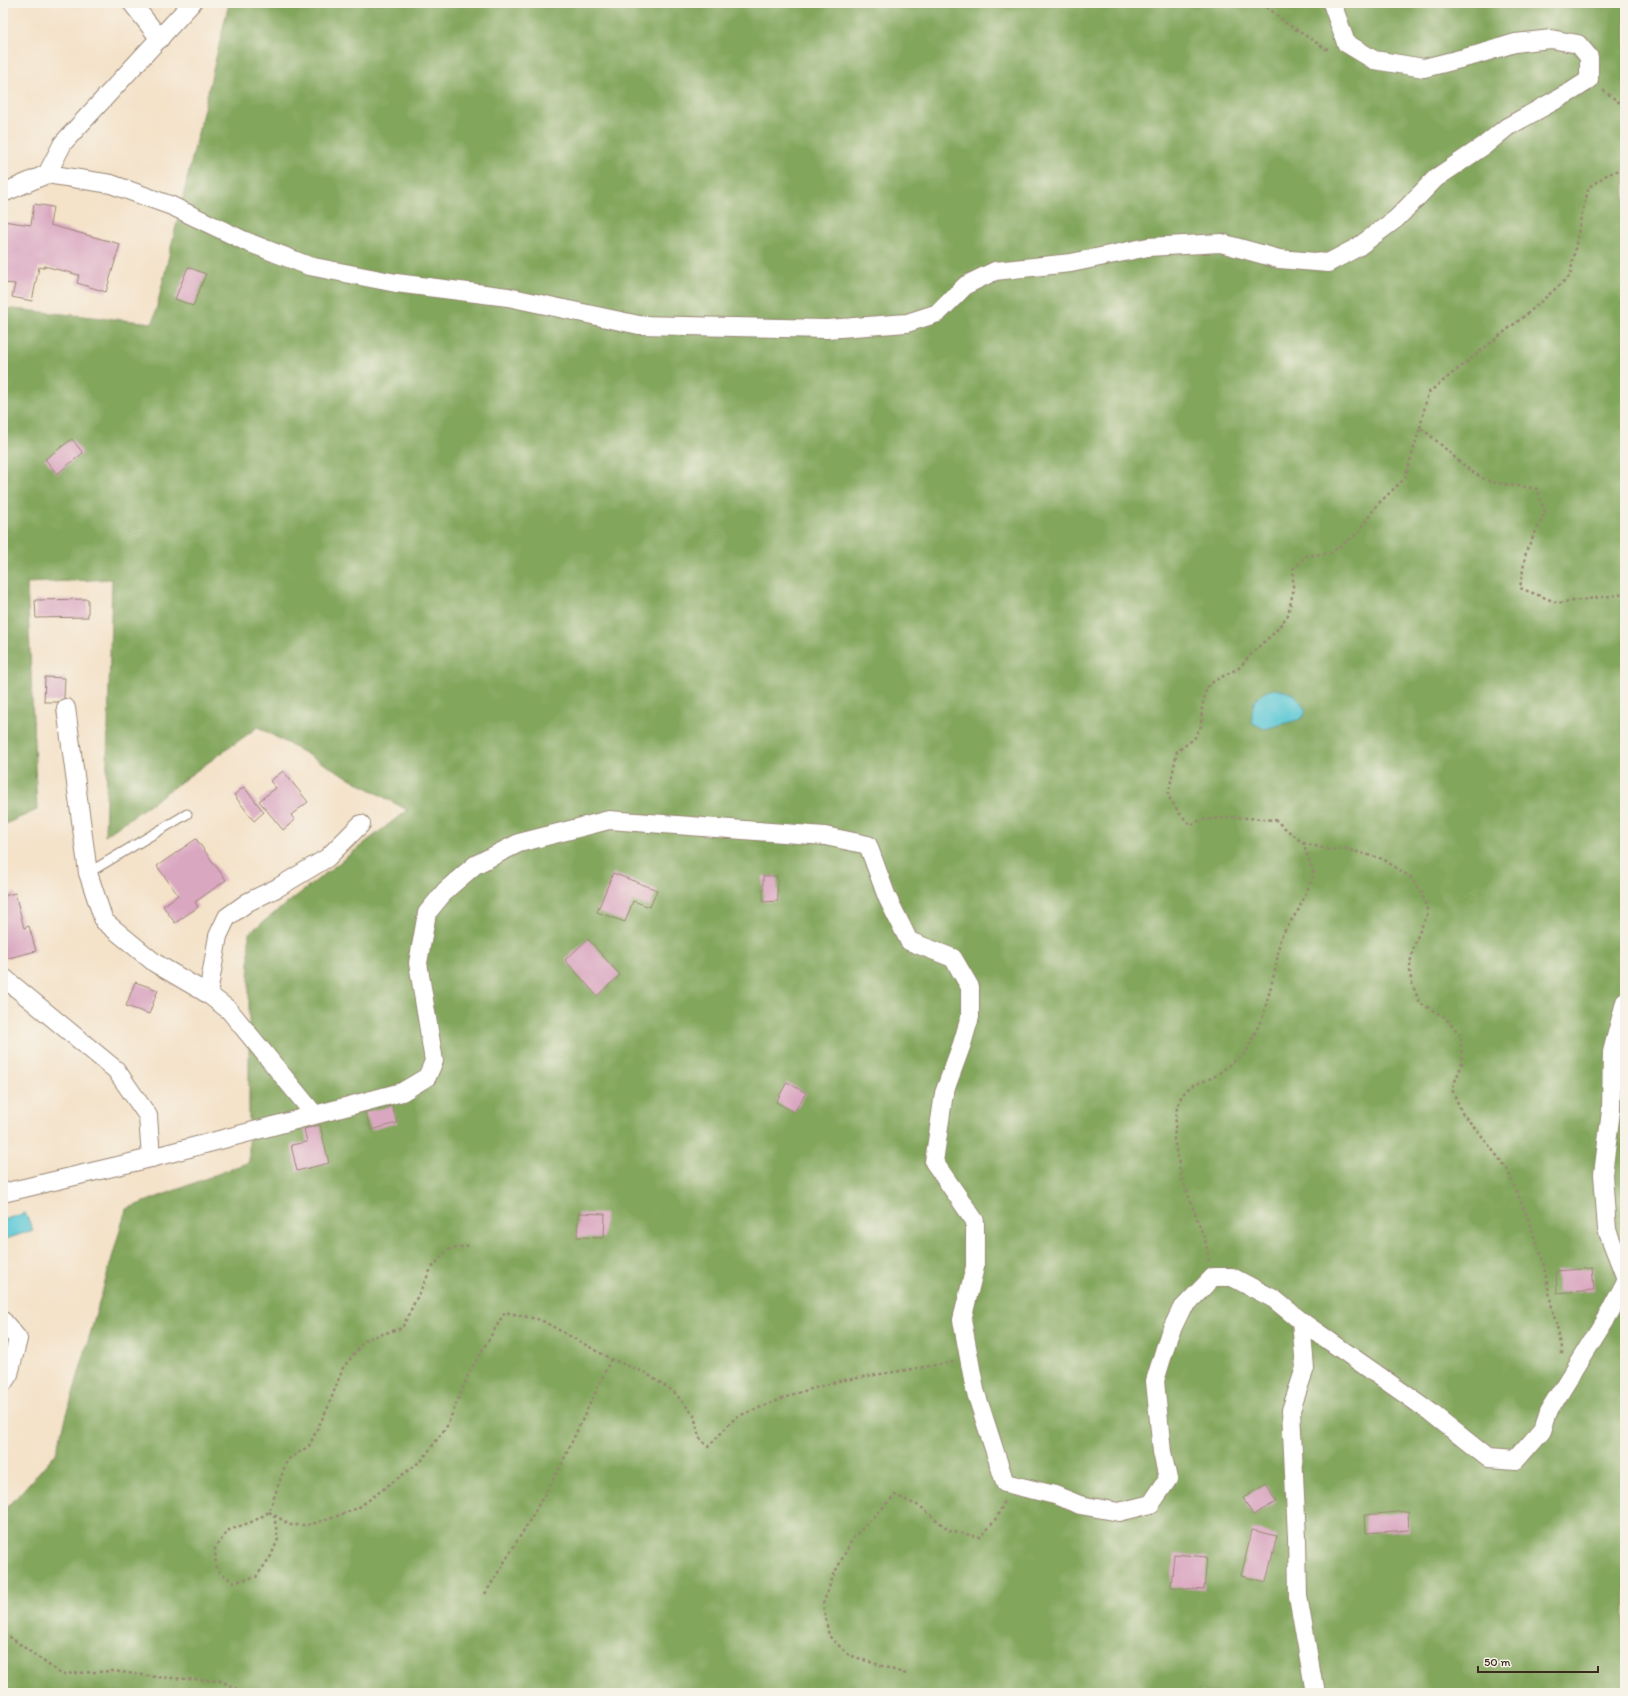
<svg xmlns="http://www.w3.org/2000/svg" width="1628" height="1696" viewBox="0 0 1628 1696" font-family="Itim,sans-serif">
	<rect width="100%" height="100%" fill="#f7f3e8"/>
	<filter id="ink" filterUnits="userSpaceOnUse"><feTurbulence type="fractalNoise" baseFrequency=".025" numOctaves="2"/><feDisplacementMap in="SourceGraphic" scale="8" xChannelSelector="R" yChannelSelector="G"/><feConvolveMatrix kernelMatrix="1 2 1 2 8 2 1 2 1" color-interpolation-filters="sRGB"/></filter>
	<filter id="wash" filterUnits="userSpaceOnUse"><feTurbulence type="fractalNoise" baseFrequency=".012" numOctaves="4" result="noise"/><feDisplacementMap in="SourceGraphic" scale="16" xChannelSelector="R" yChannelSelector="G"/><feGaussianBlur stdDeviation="0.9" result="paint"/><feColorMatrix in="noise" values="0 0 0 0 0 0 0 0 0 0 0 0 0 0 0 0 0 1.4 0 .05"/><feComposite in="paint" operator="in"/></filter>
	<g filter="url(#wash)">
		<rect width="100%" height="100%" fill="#f4e2c9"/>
		<polygon fill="#82a65c" stroke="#5e683d" points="229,3 1625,3 1625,1693 3,1693 3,1505 8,1507 56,1453 126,1209 249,1162 249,933 407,810 258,727 105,836 112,579 27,583 37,810 3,825 3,308 153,323"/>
		<g fill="#5ec9d6" stroke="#4c7a7a">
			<path d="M 1274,689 C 1292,692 1298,694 1306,712 L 1301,719 L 1265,729 L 1252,723 C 1251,704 1254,694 1274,689 Z"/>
			<polygon points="25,1213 33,1230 3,1240 3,1220"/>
		</g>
		<g id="blocks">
			<g fill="#daa7c1">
				<polygon points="34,204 53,207 50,225 120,244 106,292 77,283 79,275 44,266 43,268 39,267 32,301 12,297 15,284 3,283 3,221 31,225"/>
				<polygon points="188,267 206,274 193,306 175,299"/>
				<polygon points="72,439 83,453 57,474 45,459"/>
				<polygon points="88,599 88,617 36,618 35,600"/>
				<polygon points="45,677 65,678 64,698 58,702 44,702"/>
				<polygon points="283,771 308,802 291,815 295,820 283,830 259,801 276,788 270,781"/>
				<polygon points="244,787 264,812 254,821 234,795"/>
				<polygon points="196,839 226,880 195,902 198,907 175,923 163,906 178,895 157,866"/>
				<polygon points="613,873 657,890 650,907 633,901 625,922 597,912"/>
				<polygon points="763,876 777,876 778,901 763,902"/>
				<polygon points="15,893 24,928 29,926 36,951 5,959 3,951 3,896"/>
				<polygon points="588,939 620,975 597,996 565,960"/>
				<polygon points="135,982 158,990 149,1014 126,1006"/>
				<polygon points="787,1082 806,1093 794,1112 776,1102"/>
				<polygon points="392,1106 397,1123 371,1130 365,1112"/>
				<polygon points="320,1125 329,1163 297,1171 291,1145 307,1142 304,1129"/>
				<polygon points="578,1213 605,1214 604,1238 577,1237"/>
				<polygon points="1592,1268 1594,1290 1557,1293 1556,1271"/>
				<polygon points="1266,1484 1276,1502 1253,1515 1243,1498"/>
				<polygon points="1408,1511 1409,1530 1366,1533 1365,1515"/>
				<polygon points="1252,1530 1277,1536 1266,1582 1241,1576"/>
				<polygon points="1174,1554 1207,1557 1204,1590 1171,1587"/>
			</g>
		</g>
	</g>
	<g filter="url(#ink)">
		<use href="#blocks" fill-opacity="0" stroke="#988674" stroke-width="1"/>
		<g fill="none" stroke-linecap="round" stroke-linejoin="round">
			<g stroke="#988674" stroke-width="11">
				<polyline id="service" points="88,873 187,814"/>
			</g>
			<g stroke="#988674" stroke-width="20">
				<g id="minor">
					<polyline points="132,3 160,39"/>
					<polyline points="47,174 63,143 192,3"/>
					<polyline points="3,193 47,174 111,184 172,206 245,241 309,266 396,283 508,297 639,325 827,329 907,323 938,313 966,285 995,271 1071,263 1148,247 1221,243 1279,259 1328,263 1358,247 1396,219 1436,178 1485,145 1507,127 1572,91 1589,80 1589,57 1578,44 1551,39 1515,43 1476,55 1424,68 1374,60 1346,43 1332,3"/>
					<polyline points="66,708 88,873 104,921 155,963 208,994 229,1010 314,1114"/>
					<polyline points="3,977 116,1070 148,1116 151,1158"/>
					<polyline points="208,994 218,936 227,917 248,902 277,888 327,858 361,824"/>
					<polyline points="1625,1002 1612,1052 1611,1111 1603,1174 1607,1230 1625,1276"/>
					<polyline points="3,1193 151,1158 402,1092 427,1077 434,1061 418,963 427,913 446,890 475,865 519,843 609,820 825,836 868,845 887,897 909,941 953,958 970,987 970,1017 962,1044 944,1093 934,1162 975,1221 975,1267 962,1320 975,1390 1005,1483 1055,1495 1080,1505 1119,1512 1151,1504 1168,1479 1162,1452 1155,1381 1169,1335 1181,1310 1213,1277 1232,1277 1274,1299 1301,1321 1429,1411 1488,1458 1516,1460 1542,1430 1548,1412 1610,1312 1625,1283"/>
					<polyline points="3,1321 18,1339 9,1374 3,1383"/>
					<polyline points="1301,1321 1305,1368 1291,1410 1297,1538 1298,1596 1315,1693"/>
				</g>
			</g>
			<g stroke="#988674" stroke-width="2.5" stroke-dasharray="3 3" stroke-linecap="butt">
				<polyline points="1262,3 1286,23 1326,49 1330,48"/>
				<polyline points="1603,90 1625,107"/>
				<polyline points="1420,428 1428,393 1528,313 1570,276 1581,217 1589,187 1608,174 1625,168"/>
				<path d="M 1303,843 L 1330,850 L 1346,849 L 1383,859 L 1410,877 L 1422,893 L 1428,913 C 1420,930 1410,951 1410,970 C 1410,982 1416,993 1420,1003 L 1445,1017 L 1461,1036 L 1462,1064 L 1452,1089 L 1462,1113 L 1481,1135 L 1507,1169 L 1527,1216 L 1543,1261 L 1551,1303 L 1562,1348 L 1562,1357"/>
				<path d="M 1209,1261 L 1206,1243 L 1181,1175 L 1174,1140 L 1177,1107 L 1182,1095 L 1191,1086 L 1214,1077 L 1246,1052 L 1263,1016 L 1276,967 L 1280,938 L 1299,909 L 1314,874 L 1303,843 L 1275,820 L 1235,817 L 1200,820 L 1191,825 L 1180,814 L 1168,796 L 1177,751 L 1194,739 L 1201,726 L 1202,707 L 1207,687 L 1214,681 L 1239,668 L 1255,650 L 1275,632 L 1288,615 L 1293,592 L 1293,569 L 1306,556 L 1331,553 L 1358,533 L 1376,506 L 1405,478 L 1420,428 C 1443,443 1460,467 1485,479 C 1496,485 1525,486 1537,489 L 1545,513 L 1526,551 L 1520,588 L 1558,603 L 1625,594"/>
				<polyline points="269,1512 291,1525 308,1525 332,1518 358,1508 422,1460 447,1426 469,1373 505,1312 541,1320 611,1359 644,1372 674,1392 694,1415 699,1437 708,1447 736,1417 794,1394 839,1381 954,1362"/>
				<polyline points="274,1515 278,1539 271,1556 256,1577 233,1582 216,1569 215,1547 229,1530 254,1521 269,1512 287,1460 309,1446 328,1407 343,1368 366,1339 402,1328 431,1269 447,1250 471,1245"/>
				<polyline points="485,1594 530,1520 561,1465 611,1359"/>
				<polyline points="3,1637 10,1637 61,1674 113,1671 156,1677 221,1681 244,1693"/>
				<path d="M 906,1674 L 849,1655 L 829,1636 L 823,1604 L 834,1574 L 853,1538 L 895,1495 L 921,1507 L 950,1531 L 980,1537 C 990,1527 1002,1514 1004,1499"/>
			</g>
			<use href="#service" stroke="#fff" stroke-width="9"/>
			<use href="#minor" stroke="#fff" stroke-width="18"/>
		</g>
	</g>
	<rect width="1628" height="1696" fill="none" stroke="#f7f3e8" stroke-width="16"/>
	<path d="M1478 1666v6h120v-6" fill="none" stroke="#3b2a1e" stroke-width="2"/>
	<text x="1484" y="1666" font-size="12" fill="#3b2a1e" stroke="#f7f3e8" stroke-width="3" paint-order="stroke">50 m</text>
</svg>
